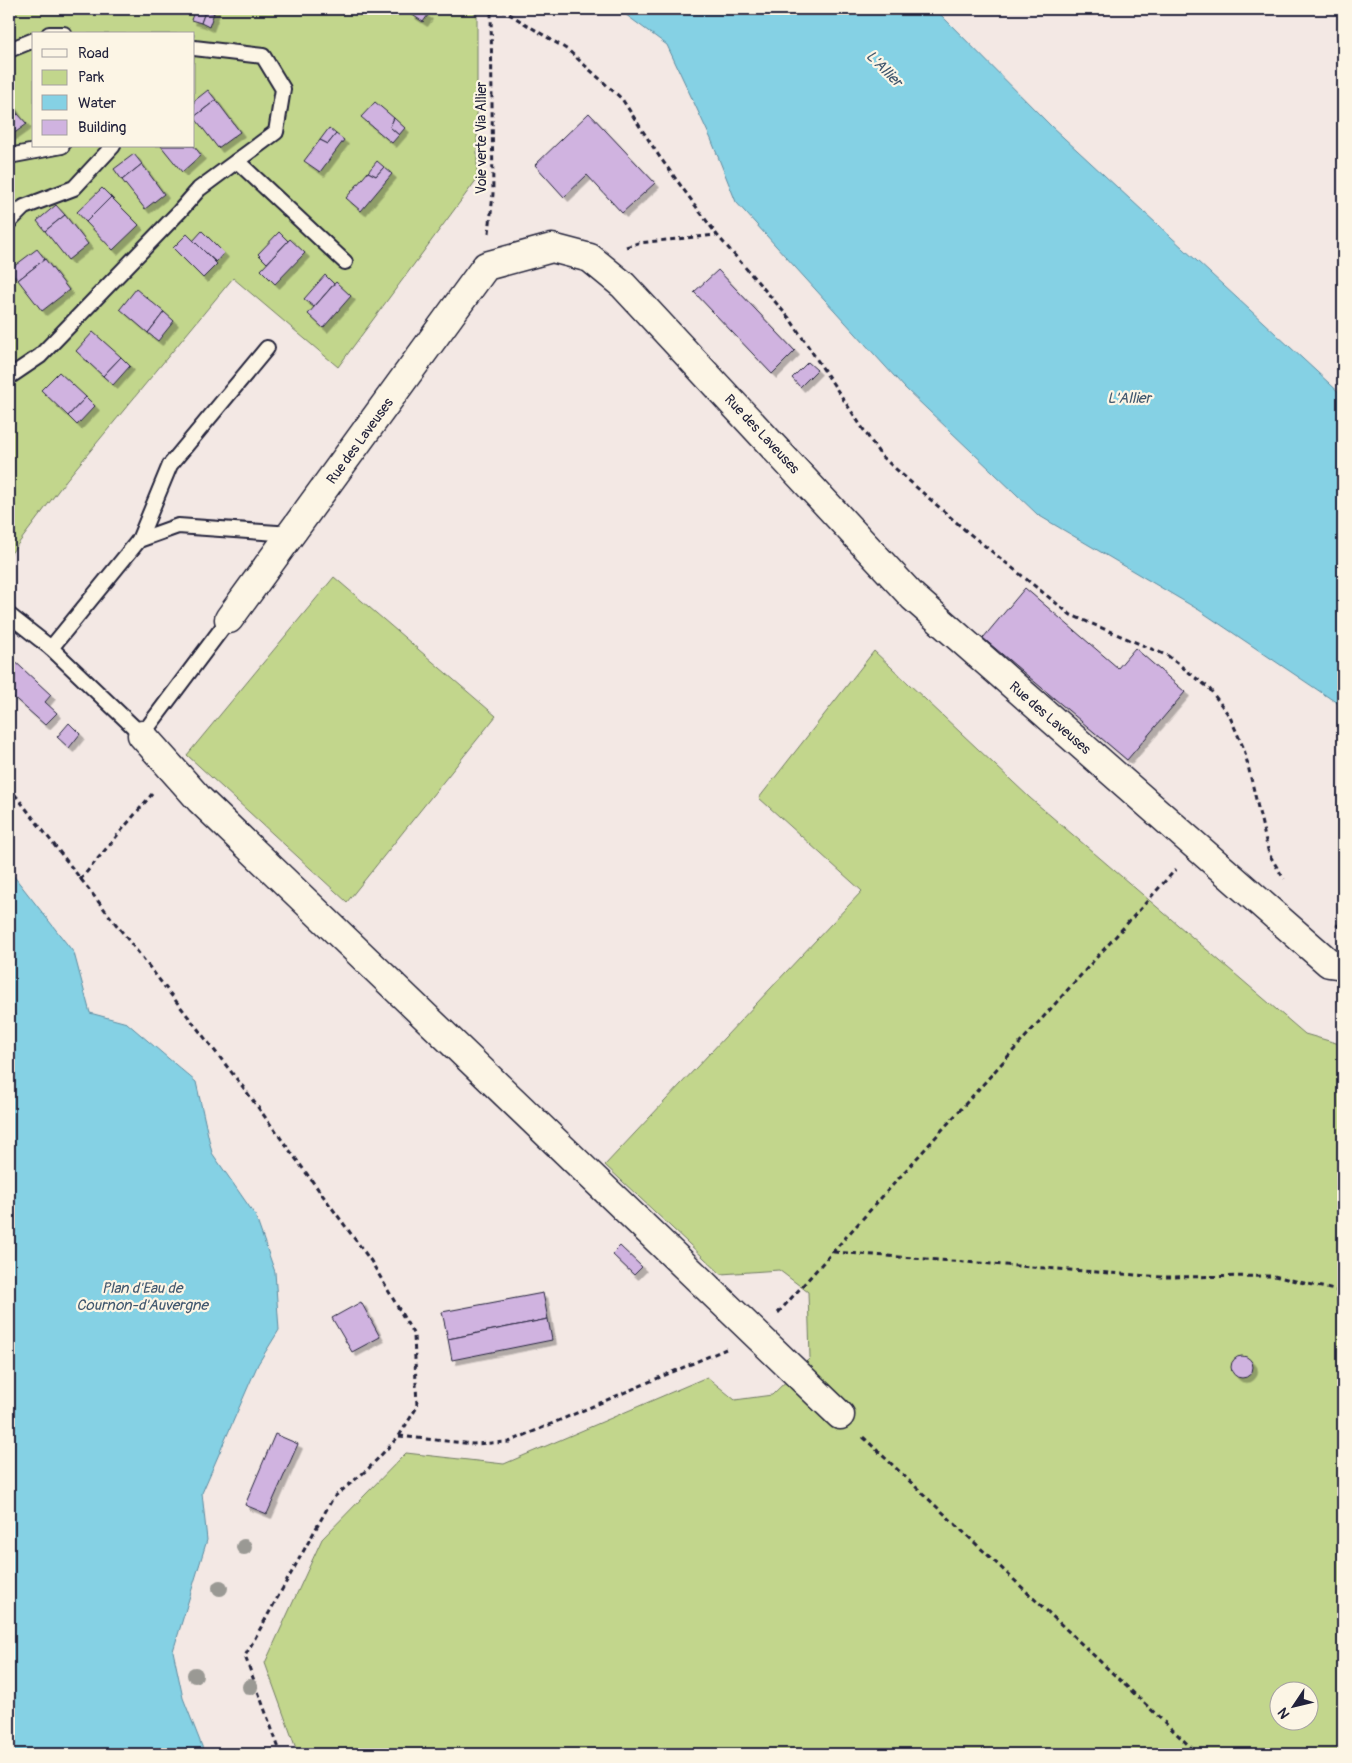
<svg xmlns="http://www.w3.org/2000/svg" width="1352" height="1763" viewBox="0 0 1352 1763" font-family="Pangolin,sans-serif">
	<defs>
		<filter id="shadow"><feDropShadow dx="4.5" dy="4.5" stdDeviation="0" flood-color="#0004"/></filter>
	</defs>
	<rect width="100%" height="100%" fill="#f3e8e4"/>
	<filter id="ink" filterUnits="userSpaceOnUse"><feTurbulence type="fractalNoise" baseFrequency=".02" numOctaves="2"/><feDisplacementMap in="SourceGraphic" scale="10" xChannelSelector="R" yChannelSelector="G"/><feConvolveMatrix kernelMatrix="1 2 1 2 8 2 1 2 1" color-interpolation-filters="sRGB"/></filter>
	<g filter="url(#ink)">
		<g fill="#c2d68c" stroke="#727c64" fill-rule="evenodd">
			<path d="M 9,9 L 468,9 L 477,15 L 477,179 L 338,367 L 233,278 L 67,479 L 9,556 ZM 34,34 L 194,34 L 194,146 L 34,146 Z"/>
			<polygon points="334,577 496,716 347,902 187,755"/>
			<path d="M 874,651 L 1030,798 L 1305,1034 L 1343,1045 L 1343,1318 L 1341,1321 L 1343,1342 L 1343,1754 L 298,1754 L 265,1663 L 322,1539 L 406,1453 L 504,1464 L 707,1377 L 735,1400 L 772,1395 L 810,1358 L 808,1292 L 779,1270 L 721,1274 L 605,1165 L 862,891 L 759,798 ZM 1280,1690 L 1310,1690 L 1310,1720 L 1280,1720 Z"/>
		</g>
		<g fill="#85d1e4" stroke="#5d8ba0">
			<polygon points="618,9 935,9 1051,126 1343,396 1343,707 1199,610 1038,515 905,388 736,202 711,139 667,45"/>
			<polygon points="9,870 74,953 90,1013 127,1023 196,1082 212,1153 255,1215 275,1272 279,1330 258,1364 202,1493 207,1540 173,1651 183,1698 205,1754 9,1754"/>
		</g>
		<g fill="#d0b3e0" stroke="#22223b" filter="url(#shadow)">
			<polygon points="195,9 216,9 214,13 205,12 201,23 191,20"/>
			<polygon points="417,9 428,15 423,22 411,14"/>
			<polygon points="205,12 214,13 209,27 201,23"/>
			<polygon points="208,90 216,100 194,117 194,101"/>
			<polygon points="9,100 18,114 9,121"/>
			<polygon points="216,100 240,132 218,148 194,117"/>
			<polygon points="375,102 394,118 390,127 399,135 392,143 361,117"/>
			<polygon points="589,113 655,183 622,213 587,175 564,197 535,165"/>
			<polygon points="18,114 27,124 9,137 9,121"/>
			<polygon points="394,118 405,128 399,135 390,127"/>
			<polygon points="329,128 336,134 328,144 320,140"/>
			<polygon points="336,134 344,140 320,172 304,161 320,140 328,144"/>
			<polygon points="161,146 194,146 201,155 182,172"/>
			<polygon points="134,154 142,164 122,180 114,169"/>
			<polygon points="377,161 384,167 376,176 368,172"/>
			<polygon points="142,164 164,194 145,209 122,180"/>
			<polygon points="384,167 392,174 361,211 346,198 368,172 376,176"/>
			<polygon points="102,188 111,197 86,222 77,212"/>
			<polygon points="111,197 139,225 113,250 86,222"/>
			<polygon points="56,205 65,215 45,231 37,221"/>
			<polygon points="65,215 88,244 68,260 45,231"/>
			<polygon points="202,231 224,253 216,262 193,241"/>
			<polygon points="279,232 288,241 267,263 258,254"/>
			<polygon points="187,234 217,264 203,278 173,248"/>
			<polygon points="290,239 305,253 275,284 261,270"/>
			<polygon points="37,249 45,259 18,280 9,270"/>
			<polygon points="45,259 69,290 42,311 18,280"/>
			<polygon points="718,270 795,351 772,374 694,292"/>
			<polygon points="325,275 334,284 314,307 304,299"/>
			<polygon points="336,282 351,296 323,328 308,314"/>
			<polygon points="136,289 164,312 148,333 120,309"/>
			<polygon points="164,312 174,321 158,341 148,333"/>
			<polygon points="93,332 121,357 103,376 76,351"/>
			<polygon points="121,357 130,366 113,385 103,376"/>
			<polygon points="808,362 817,370 800,387 792,378"/>
			<polygon points="59,372 86,397 68,416 41,390"/>
			<polygon points="86,397 95,406 77,425 68,416"/>
			<polygon points="1025,588 1118,668 1135,648 1185,692 1127,760 983,638"/>
			<polygon points="9,656 51,695 45,702 57,713 45,725 9,693"/>
			<polygon points="69,723 80,734 69,748 57,737"/>
			<polygon points="620,1246 642,1267 634,1275 612,1254"/>
			<polygon points="543,1293 548,1319 448,1339 442,1312"/>
			<polygon points="361,1302 380,1337 352,1352 332,1318"/>
			<polygon points="548,1319 552,1340 452,1360 448,1339"/>
			<circle cx="1242" cy="1367" r="11"/>
			<polygon points="275,1434 298,1444 267,1514 245,1505"/>
		</g>
		<g fill="none" stroke-linecap="round" stroke-linejoin="round">
			<g stroke="#22223b" stroke-width="18">
				<g id="service">
					<polyline points="49,34 64,34"/>
					<polyline points="9,50 34,40"/>
					<polyline points="9,156 62,146"/>
					<polyline points="237,161 345,262"/>
					<polyline points="9,222 24,207 74,188 113,146"/>
					<polyline points="9,377 40,356 179,212 199,189 276,132 283,89 263,56 194,48"/>
					<polyline points="139,540 170,465 267,348"/>
					<polyline points="9,615 51,648 142,735 229,619"/>
					<polyline points="51,648 139,540 178,526 292,534"/>
				</g>
			</g>
			<g stroke="#22223b" stroke-width="31">
				<g id="minor">
					<polyline points="229,619 486,266 552,248 590,258 623,285 913,597 1329,963 1343,965"/>
					<polyline points="142,735 200,800 840,1415"/>
				</g>
			</g>
			<g stroke="#22223b" stroke-width="3" stroke-dasharray="5 4" stroke-linecap="butt">
				<polyline points="501,9 568,50 622,99 659,156 717,235 790,319 881,456 965,530 1071,615 1168,656 1209,688 1230,717 1244,749 1269,854 1284,879"/>
				<polyline points="489,233 493,194 491,9"/>
				<polyline points="626,247 638,243 716,235"/>
				<polyline points="9,787 243,1087 371,1261 414,1335 417,1407 399,1436 368,1469 333,1498 245,1656 281,1754"/>
				<polyline points="80,880 152,794"/>
				<polyline points="1336,925 1343,927"/>
				<polyline points="834,1252 1162,1277 1274,1276 1343,1292"/>
				<polyline points="778,1313 1176,869"/>
				<polyline points="1343,1328 1343,1344"/>
				<polyline points="399,1436 473,1444 509,1442 726,1349"/>
				<polyline points="863,1437 1198,1754"/>
			</g>
			<use href="#service" stroke="#fcf5e5" stroke-width="14"/>
			<use href="#minor" stroke="#fcf5e5" stroke-width="28"/>
		</g>
		<g fill="#9a9994">
			<circle cx="244" cy="1547" r="8"/>
			<circle cx="220" cy="1588" r="8"/>
			<circle cx="195" cy="1675" r="8"/>
			<circle cx="250" cy="1687" r="8"/>
		</g>
	</g>
	<g text-anchor="middle" dominant-baseline="central" stroke-width="4.5" stroke-linejoin="round" paint-order="stroke">
		<g font-size="14" fill="#22223b" stroke="#fcf5e5">
			<text transform="translate(481 138) rotate(-90)">Voie verte Via Allier</text>
			<text transform="translate(762 434) rotate(47)">Rue des Laveuses</text>
			<text transform="translate(360 441) rotate(-54)">Rue des Laveuses</text>
			<text transform="translate(1050 718) rotate(41)">Rue des Laveuses</text>
		</g>
		<g font-size="15" font-style="italic" fill="#40576e" stroke="#fcf5e5">
			<text transform="translate(884 69) rotate(45)">L'Allier</text>
			<text x="1129" y="398">L'Allier</text>
			<text x="142" y="1288">Plan d'Eau de<tspan x="142" dy="17">Cournon-d'Auvergne</tspan></text>
		</g>
	</g>
	<rect width="1352" height="1763" fill="none" stroke="#fcf5e5" stroke-width="30"/>
	<rect x="15" y="15" width="1322" height="1733" fill="none" stroke="#22223b" stroke-width="2" filter="url(#ink)"/>
	<rect x="32" y="32" width="162" height="115" fill="#fcf5e5" stroke="#a5a1a1"/>
	<rect x="42" y="49" width="25" height="8" fill="#fcf5e5" stroke="#a5a1a1"/>
	<text x="78" y="58" font-size="15" fill="#22223b">Road</text>
	<rect x="42" y="70" width="25" height="15" fill="#c2d68c" stroke="#a5a1a1"/>
	<text x="78" y="82" font-size="15" fill="#22223b">Park</text>
	<rect x="42" y="95" width="25" height="15" fill="#85d1e4" stroke="#a5a1a1"/>
	<text x="78" y="108" font-size="15" fill="#22223b">Water</text>
	<rect x="42" y="120" width="25" height="15" fill="#d0b3e0" stroke="#a5a1a1"/>
	<text x="78" y="132" font-size="15" fill="#22223b">Building</text>
	<g transform="translate(1294 1706) rotate(235)"><circle r="24" fill="#fcf5e5" stroke="#a5a1a1"/>
	<path d="M0-4L9 19L0 12L-9 19Z" fill="#22223b"/>
	<text y="-8" font-size="14" font-weight="bold" text-anchor="middle" fill="#22223b">N</text>
	</g>
</svg>
